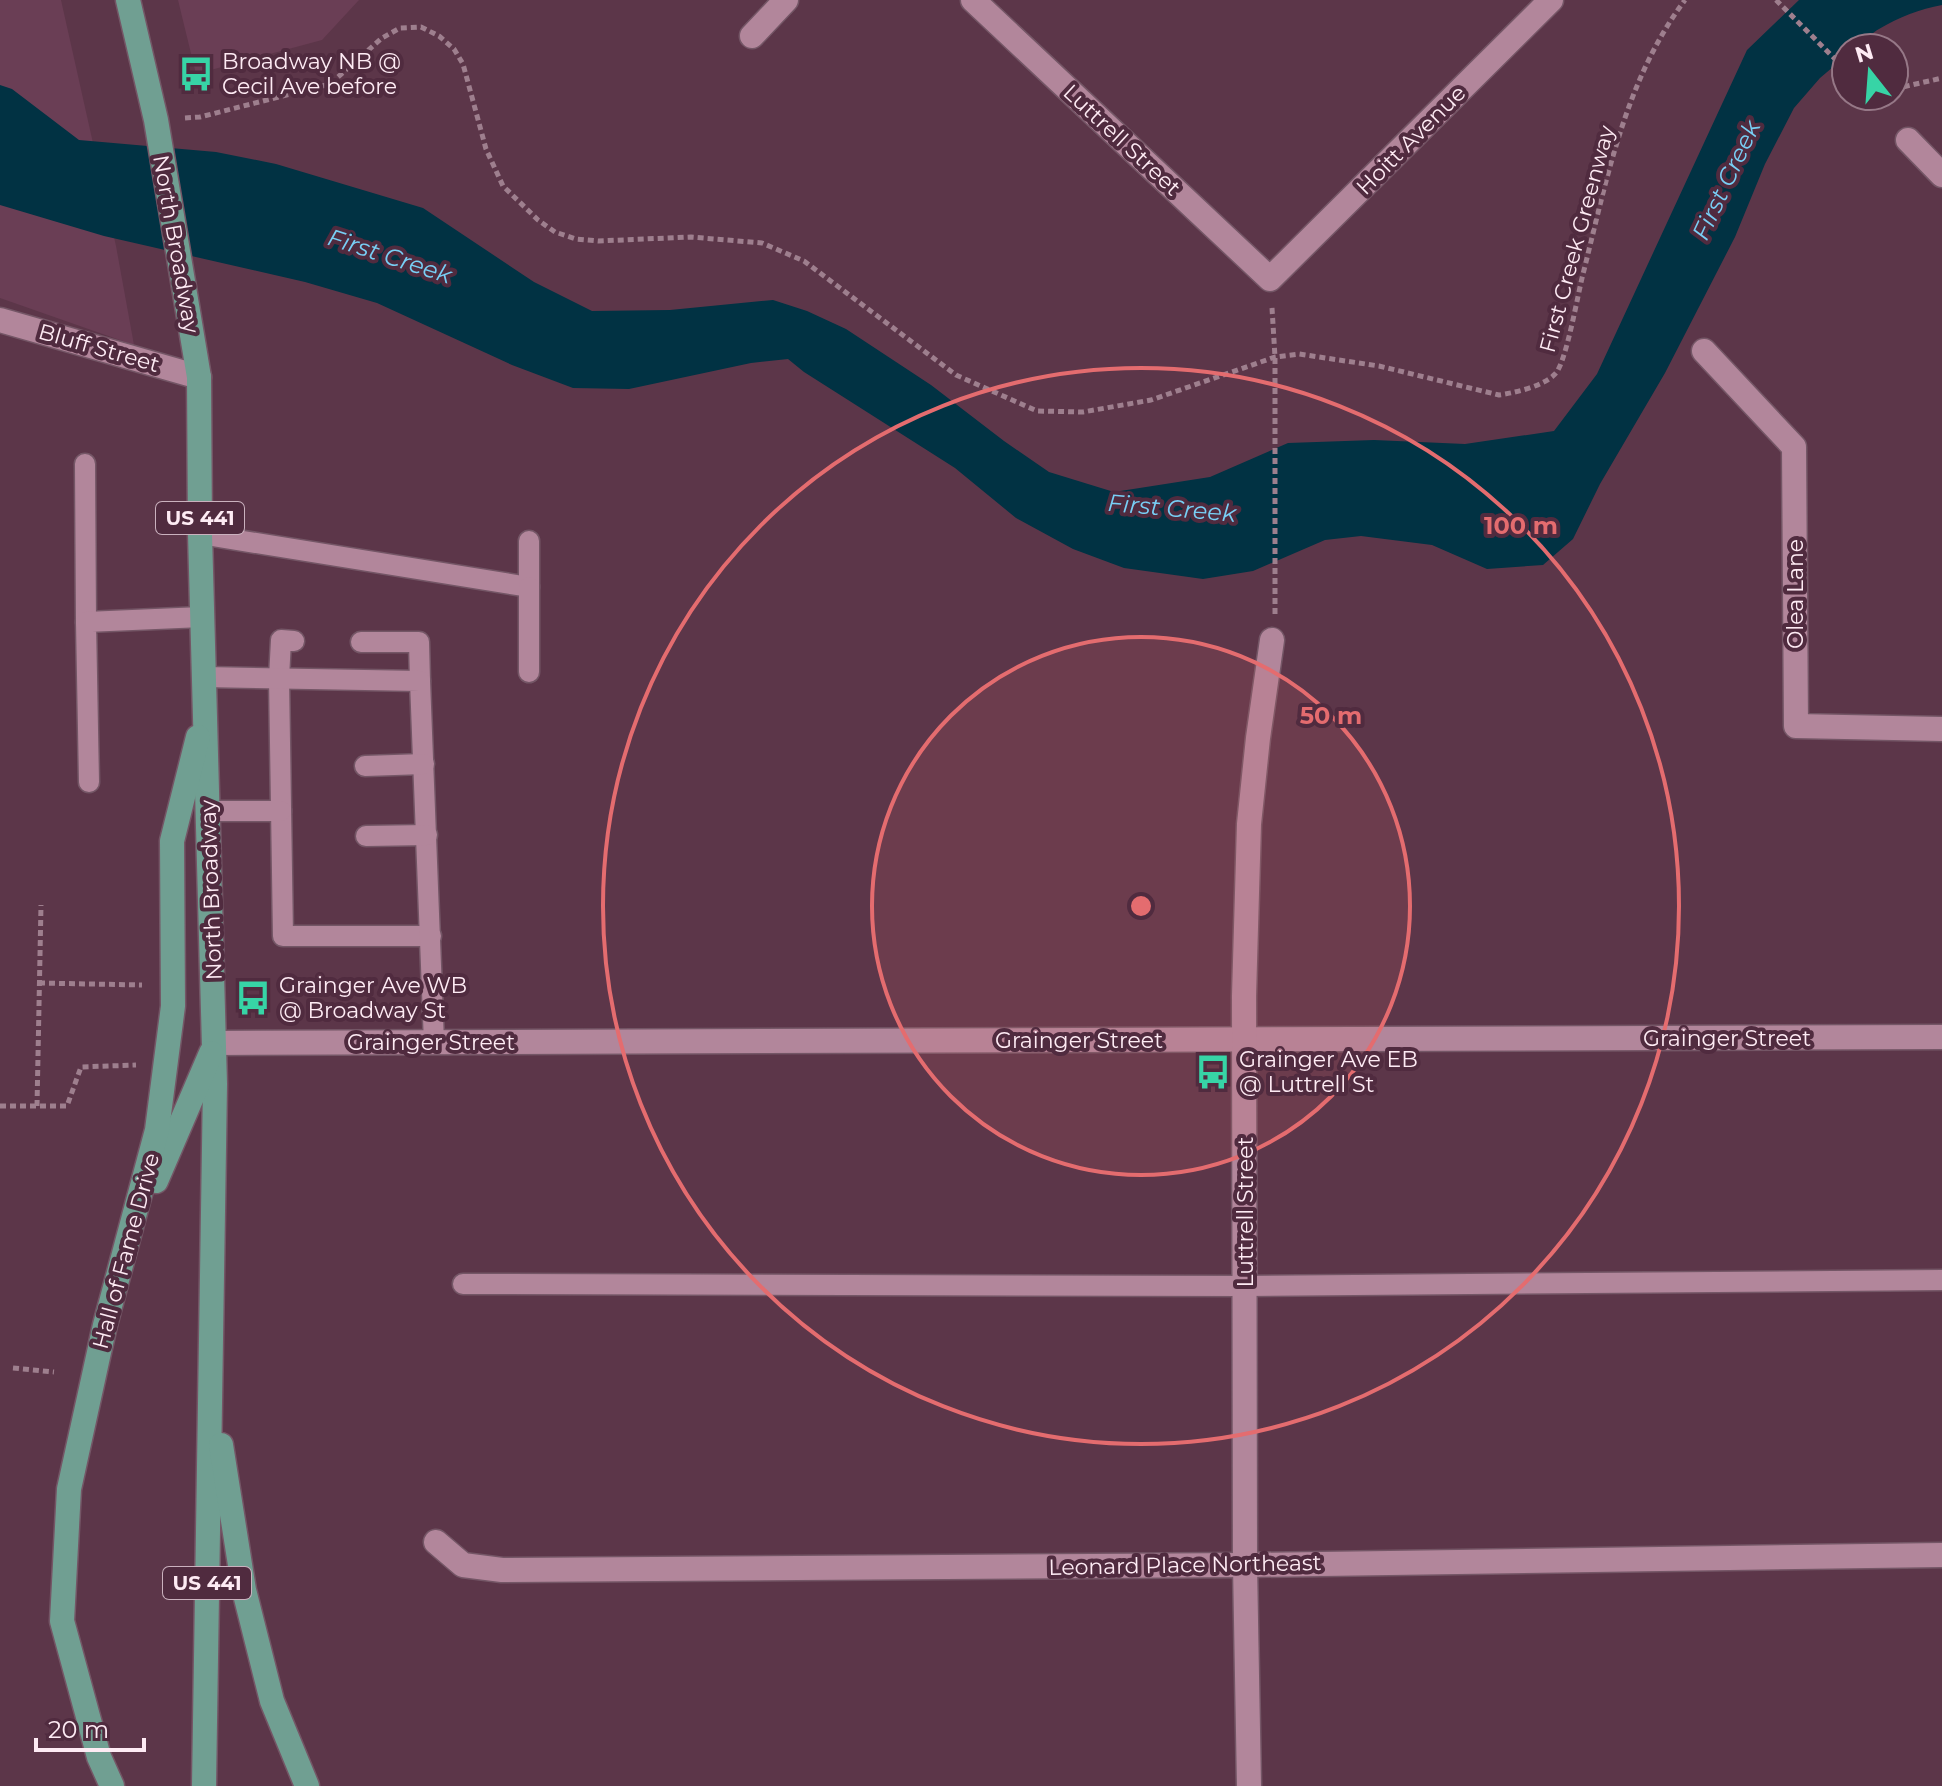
<svg xmlns="http://www.w3.org/2000/svg" width="1942" height="1786" viewBox="0 0 1942 1786" font-family="Montserrat,sans-serif">
	<rect width="100%" height="100%" fill="#5c3649"/>
	<g fill="#6a3e55">
		<polygon points="0,0 61,0 116,246 134,345 0,298"/>
		<polygon points="178,0 359,0 322,40 196,74"/>
	</g>
	<path fill="#013243" d="M 1799,0 L 1942,0 L 1942,5 C 1920,9 1899,17 1879,29 C 1867,36 1861,48 1846,48 L 1846,56 L 1820,78 L 1794,108 L 1765,164 L 1735,237 L 1665,373 L 1600,484 L 1573,539 L 1543,565 L 1487,569 L 1432,545 L 1361,536 L 1325,540 L 1253,571 L 1203,579 L 1124,568 L 1073,549 L 1016,518 L 955,468 L 804,372 L 788,359 L 751,363 L 629,389 L 573,388 L 512,365 L 377,303 L 305,282 L 104,236 L 0,205 L 0,85 L 12,89 L 79,140 L 216,152 L 276,164 L 423,208 L 534,282 L 592,311 L 670,310 L 773,300 L 807,311 L 846,329 L 931,385 L 1004,441 L 1049,472 L 1114,492 L 1210,477 L 1288,443 L 1374,440 L 1465,444 L 1554,431 L 1597,374 L 1747,50 Z"/>
	<g fill="none" stroke-linecap="round" stroke-linejoin="round">
		<g stroke="#745666" stroke-width="23">
			<g id="service">
				<polyline points="85,464 86,622"/>
				<polyline points="200,534 529,587 529,541"/>
				<polyline points="529,587 529,672"/>
				<polyline points="294,641 281,640 279,678 283,936 431,936"/>
				<polyline points="361,642 419,642 420,681"/>
				<polyline points="204,677 420,681 434,1043"/>
				<polyline points="365,766 424,764"/>
				<polyline points="89,782 86,622 202,617"/>
				<polyline points="209,811 281,811"/>
				<polyline points="366,836 427,835"/>
				<polyline points="463,1284 1245,1286 1942,1280"/>
			</g>
		</g>
		<g stroke="#745666" stroke-width="27">
			<g id="minor">
				<polyline points="973,0 1270,279 1551,0"/>
				<polyline points="752,36 786,0"/>
				<polyline points="1908,140 1942,175"/>
				<polyline points="0,320 199,377"/>
				<polyline points="1704,351 1794,447 1796,726 1942,729"/>
				<polyline points="215,1043 1942,1037"/>
				<polyline points="436,1542 463,1565 502,1570 1245,1565 1942,1555"/>
				<polyline points="1249,1786 1245,1565 1244,996 1249,824 1258,738 1272,640"/>
			</g>
		</g>
		<g stroke="#745666" stroke-width="27">
			<g id="primary">
				<polyline points="128,0 156,120 199,377 200,534 215,1084 204,1786"/>
				<polyline points="156,1181 211,1053"/>
				<polyline points="221,1445 244,1590 272,1701 307,1786"/>
				<polyline points="112,1786 99,1757 62,1621 69,1489 105,1325 157,1130 173,1006 172,841 198,737"/>
			</g>
		</g>
		<g stroke="#9e7f8e" stroke-width="5" stroke-dasharray="6 4" stroke-linecap="butt">
			<polyline points="1776,0 1846,70"/>
			<polyline points="1894,89 1942,78"/>
			<path d="M 185,118 L 200,117 L 330,84 L 382,38 L 400,28 L 421,27 L 439,36 L 454,49 L 463,64 L 486,149 L 503,186 L 538,220 L 555,232 L 576,239 L 598,241 L 691,237 L 762,243 L 804,261 L 956,375 L 1037,411 L 1083,412 L 1151,400 L 1275,357 L 1299,354 L 1379,366 L 1499,395 C 1514,393 1544,386 1555,374 C 1566,364 1578,293 1583,274 C 1607,179 1625,80 1685,0"/>
			<polyline points="1272,308 1275,357 1275,614"/>
			<polyline points="39,983 142,985"/>
			<polyline points="0,1106 67,1106 81,1067 136,1065"/>
			<polyline points="37,1106 41,905"/>
			<polyline points="13,1368 54,1372"/>
		</g>
		<use href="#service" stroke="#b2869b" stroke-width="20"/>
		<use href="#minor" stroke="#b2869b" stroke-width="24"/>
		<use href="#primary" stroke="#709f92" stroke-width="24"/>
	</g>
	<circle cx="1141" cy="906" r="269" fill="#e46c6f" fill-opacity=".12"/>
	<g fill="none" stroke="#e46c6f" stroke-width="4">
		<circle cx="1141" cy="906" r="269"/>
		<circle cx="1141" cy="906" r="538"/>
	</g>
	<defs>
		<g id="bus-bare" transform="scale(2.76)"><path d="M-5-6H5V4H4V6H2V4H-2V6H-4V4H-5ZM-3.5-4V0h7V-4ZM-3.5 1.2v1.5H-2V1.2ZM2 1.2v1.5H3.5V1.2Z" fill="#37d4a6" stroke="#502b3f" stroke-width="2.5" paint-order="stroke"/></g>
	</defs>
	<g fill-rule="evenodd">
		<use href="#bus-bare" x="196" y="74"/>
		<use href="#bus-bare" x="253" y="998"/>
		<use href="#bus-bare" x="1213" y="1072"/>
	</g>
	<g text-anchor="middle" dominant-baseline="central" stroke-width="8" stroke-linejoin="round" paint-order="stroke">
		<g fill="#502b3f" stroke="#cab1be" stroke-width="2">
			<rect x="156" y="502" width="88" height="32" rx="6"/>
			<rect x="163" y="1567" width="88" height="32" rx="6"/>
		</g>
		<g font-size="20" font-weight="bold" fill="#feebf4">
			<text x="200" y="518">US 441</text>
			<text x="207" y="1583">US 441</text>
		</g>
		<g font-size="22" fill="#feebf4" stroke="#502b3f" text-anchor="start">
			<text x="222" y="61">Broadway NB @<tspan x="222" dy="25">Cecil Ave before</tspan></text>
			<text x="279" y="985">Grainger Ave WB<tspan x="279" dy="25">@ Broadway St</tspan></text>
			<text x="1239" y="1059">Grainger Ave EB<tspan x="1239" dy="25">@ Luttrell St</tspan></text>
		</g>
		<g font-size="22" fill="#feebf4" stroke="#502b3f">
			<text transform="translate(1122 140) rotate(43)">Luttrell Street</text>
			<text transform="translate(1411 140) rotate(-45)">Hoitt Avenue</text>
			<text transform="translate(1577 239) rotate(-75)">First Creek Greenway</text>
			<text transform="translate(176 244) rotate(80)">North Broadway</text>
			<text transform="translate(99 348) rotate(16)">Bluff Street</text>
			<text transform="translate(1795 594) rotate(-90)">Olea Lane</text>
			<text transform="translate(211 890) rotate(-92)">North Broadway</text>
			<text x="1727" y="1038">Grainger Street</text>
			<text x="1079" y="1040">Grainger Street</text>
			<text x="431" y="1042">Grainger Street</text>
			<text transform="translate(1245 1212) rotate(-90)">Luttrell Street</text>
			<text transform="translate(126 1251) rotate(-75)">Hall of Fame Drive</text>
			<text transform="translate(1185 1565) rotate(-1)">Leonard Place Northeast</text>
		</g>
		<g font-size="24" font-style="italic" fill="#78cff5" stroke="#502b3f">
			<text transform="translate(1726 180) rotate(-65)">First Creek</text>
			<text transform="translate(390 256) rotate(18)">First Creek</text>
			<text transform="translate(1172 508) rotate(5)">First Creek</text>
		</g>
	</g>
	<circle cx="1141" cy="906" r="12" fill="#e46c6f" stroke="#502b3f" stroke-width="4"/>
	<g font-size="24" text-anchor="middle" font-weight="bold" fill="#e46c6f" stroke="#502b3f" stroke-width="8" stroke-linejoin="round" paint-order="stroke">
		<text x="1521" y="534">100 m</text>
		<text x="1331" y="724">50 m</text>
	</g>
	<g transform="translate(1870 72) rotate(343)"><circle r="38" fill="#502b3f" stroke="#967887" stroke-width="2"/>
	<path d="M0-6L14 30L0 20L-14 30Z" fill="#37d4a6"/>
	<text y="-12" font-size="22" font-weight="bold" text-anchor="middle" fill="#feebf4">N</text>
	</g>
	<path d="M36 1738v12h108v-12" fill="none" stroke="#feebf4" stroke-width="4"/>
	<text x="48" y="1738" font-size="24" fill="#feebf4" stroke="#502b3f" stroke-width="6" paint-order="stroke">20 m</text>
</svg>
